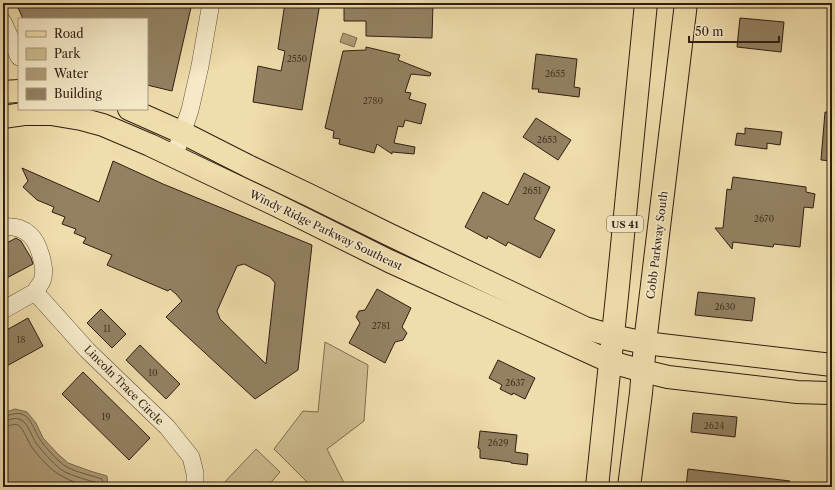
<svg xmlns="http://www.w3.org/2000/svg" width="835" height="490" viewBox="0 0 835 490" font-family="'Libre Caslon Text',serif">
	<rect width="100%" height="100%" fill="#efddab"/>
	<filter id="stains"><feTurbulence type="fractalNoise" baseFrequency=".005" numOctaves="4"/><feColorMatrix values="0 0 0 0 .2 0 0 0 0 .09 0 0 0 0 .02 0 0 0 .5 -.17"/></filter>
	<radialGradient id="worn" r=".72"><stop offset=".6" stop-color="#630" stop-opacity="0"/><stop offset="1" stop-color="#630" stop-opacity=".3"/></radialGradient>
	<g fill="#cebd91" stroke="#7e6e52">
		<polygon points="325,342 368,365 364,421 327,449 346,487 312,487 274,449 303,411 318,412"/>
		<polygon points="256,449 280,472 267,487 220,487"/>
	</g>
	<g fill="#ae9c77" stroke="#7b6a4f">
		<polygon points="343,33 357,38 354,47 340,42"/>
		<polygon points="15,409 27,412 36,423 43,438 58,454 68,463 90,471 107,476 108,487 3,487 3,413"/>
	</g>
	<g fill="none" stroke-linecap="round" stroke-linejoin="round">
		<g stroke="#6e5d45" stroke-width="1">
			<path d="M 3,416 C 11,416 16,411 24,415 C 30,418 36,432 39,438 C 44,446 59,463 67,467 C 78,473 91,475 102,479 L 104,487"/>
			<path d="M 3,421 C 9,421 15,416 21,420 C 28,423 32,437 36,443 C 43,452 56,467 65,472 C 76,477 87,480 98,483 L 99,487"/>
			<path d="M 3,427 C 7,427 14,423 18,425 C 23,428 28,441 31,446 C 38,456 51,471 62,476 C 70,481 81,485 91,487"/>
		</g>
	</g>
	<g fill="#938162" stroke="#2f1e13" fill-rule="evenodd">
		<polygon points="16,3 192,3 172,91 147,85 147,19 23,19"/>
		<polygon points="285,3 320,3 302,110 253,102 258,66 281,71 285,51 278,49"/>
		<polygon points="344,3 433,3 432,38 366,36 366,21 344,21"/>
		<polygon points="740,18 784,22 781,52 737,47"/>
		<polygon points="366,47 400,55 398,60 431,73 430,76 411,74 405,92 411,93 409,99 426,104 421,124 405,120 403,127 398,126 394,143 415,147 414,154 392,152 392,154 377,144 374,153 339,144 340,139 333,138 334,131 325,128 343,51 366,50"/>
		<polygon points="536,54 577,59 574,87 580,88 579,97 538,92 539,89 532,89"/>
		<polygon points="825,112 832,113 832,161 821,160"/>
		<polygon points="536,118 571,140 558,160 523,137"/>
		<polygon points="745,128 782,132 780,145 767,143 767,149 735,145 737,133 745,134"/>
		<path d="M 113,161 L 163,184 L 312,245 L 298,370 L 255,399 L 166,317 L 182,301 L 176,294 L 170,289 L 168,291 L 107,265 L 112,255 L 83,243 L 86,238 L 74,233 L 76,229 L 62,224 L 65,217 L 52,212 L 54,207 L 37,200 L 23,187 L 28,181 L 22,168 L 99,202 ZM 244,264 L 270,277 L 275,283 L 266,364 L 220,319 L 217,311 L 237,266 Z"/>
		<polygon points="524,173 550,187 534,219 555,230 540,258 508,242 506,246 488,236 487,239 465,227 483,192 508,205"/>
		<polygon points="733,177 806,187 806,192 815,194 813,208 804,207 800,247 774,244 773,247 733,242 732,249 715,228 723,228 727,189 731,190"/>
		<polygon points="16,238 21,241 31,258 33,264 3,280 3,245"/>
		<polygon points="377,289 411,308 402,327 407,333 403,340 395,342 385,363 349,343 360,323 356,317 359,311 365,310"/>
		<polygon points="698,292 755,298 752,321 695,315"/>
		<polygon points="101,309 126,334 112,348 87,323"/>
		<polygon points="28,318 43,346 3,368 3,332"/>
		<polygon points="140,345 180,384 166,399 126,360"/>
		<polygon points="498,360 535,378 525,399 513,393 512,395 500,389 502,385 489,378"/>
		<polygon points="83,372 150,438 129,460 62,394"/>
		<polygon points="693,413 737,417 735,437 691,432"/>
		<polygon points="480,431 517,435 515,452 528,454 527,465 511,463 511,462 480,458 480,449 478,448"/>
		<polygon points="688,469 790,481 789,487 686,487"/>
	</g>
	<g fill="none" stroke-linecap="round" stroke-linejoin="round">
		<g stroke="#5f4e39" stroke-width="18">
			<g id="minor">
				<polyline points="3,22 19,57"/>
				<polyline points="174,157 190,110 200,66 211,3"/>
				<path d="M 3,227 C 13,226 21,227 29,234 C 39,242 47,270 42,281 C 40,285 37,288 35,292"/>
				<polyline points="3,310 35,292 87,350 167,427 191,457 195,473 195,487"/>
			</g>
		</g>
		<g stroke="#2f1e13" stroke-width="24">
			<g id="major">
				<polyline points="3,92 19,91"/>
				<polyline points="129,109 183,133 248,166 311,196 388,234 585,328 613,336 645,343 832,365"/>
				<polyline points="3,117 24,114 51,114 81,119 103,125 150,145 276,205 389,261 611,362 643,371 668,377 797,392 829,393 832,392"/>
				<polyline points="597,487 617,296 646,3"/>
				<polyline points="629,487 641,393 645,343 686,3"/>
			</g>
		</g>
		<use href="#minor" stroke="#f5e9c8" stroke-width="17"/>
		<use href="#major" stroke="#efddab" stroke-width="22"/>
	</g>
	<g text-anchor="middle" dominant-baseline="central" stroke-width="3.5" stroke-linejoin="round" paint-order="stroke">
		<g font-size="9" fill="#483727">
			<text x="297" y="58">2550</text>
			<text x="555" y="73">2655</text>
			<text x="373" y="100">2780</text>
			<text x="547" y="139">2653</text>
			<text x="532" y="190">2651</text>
			<text x="764" y="218">2670</text>
			<text x="725" y="306">2630</text>
			<text x="381" y="325">2781</text>
			<text x="107" y="328">11</text>
			<text x="21" y="339">18</text>
			<text x="153" y="372">10</text>
			<text x="515" y="382">2637</text>
			<text x="106" y="416">19</text>
			<text x="714" y="425">2624</text>
			<text x="498" y="442">2629</text>
		</g>
		<rect fill="#f5e9c8" stroke="#6a5b49" stroke-width="1" x="607" y="216" width="36" height="16" rx="3"/>
		<g font-size="10" font-weight="bold" fill="#2f1e13">
			<text x="625" y="224">US 41</text>
		</g>
		<g font-size="11" fill="#2f1e13" stroke="#f5e9c8">
			<text transform="translate(326 230) rotate(26)">Windy Ridge Parkway Southeast</text>
			<text transform="translate(657 245) rotate(-83)">Cobb Parkway South</text>
			<text transform="translate(124 385) rotate(45)">Lincoln Trace Circle</text>
		</g>
	</g>
	<rect width="835" height="490" fill="none" stroke="#efddab" stroke-width="16"/>
	<rect x="4" y="4" width="827" height="482" fill="none" stroke="#2f1e13" stroke-width="2"/>
	<rect x="8" y="8" width="819" height="474" fill="none" stroke="#2f1e13"/>
	<rect x="18" y="18" width="130" height="92" fill="#f5e9c8" stroke="#a69880"/>
	<rect x="26" y="31" width="20" height="6" fill="#efddab" stroke="#a69880"/>
	<text x="54" y="38" font-size="12" fill="#2f1e13">Road</text>
	<rect x="26" y="48" width="20" height="12" fill="#cebd91" stroke="#a69880"/>
	<text x="54" y="58" font-size="12" fill="#2f1e13">Park</text>
	<rect x="26" y="68" width="20" height="12" fill="#ae9c77" stroke="#a69880"/>
	<text x="54" y="78" font-size="12" fill="#2f1e13">Water</text>
	<rect x="26" y="88" width="20" height="12" fill="#938162" stroke="#a69880"/>
	<text x="54" y="98" font-size="12" fill="#2f1e13">Building</text>
	<path d="M689 36v6h90v-6" fill="none" stroke="#2f1e13" stroke-width="2"/>
	<text x="695" y="36" font-size="12" fill="#2f1e13" stroke="#f5e9c8" stroke-width="3" paint-order="stroke">50 m</text>
	<rect width="100%" height="100%" filter="url(#stains)"/>
	<rect width="100%" height="100%" fill="url(#worn)"/>
</svg>
